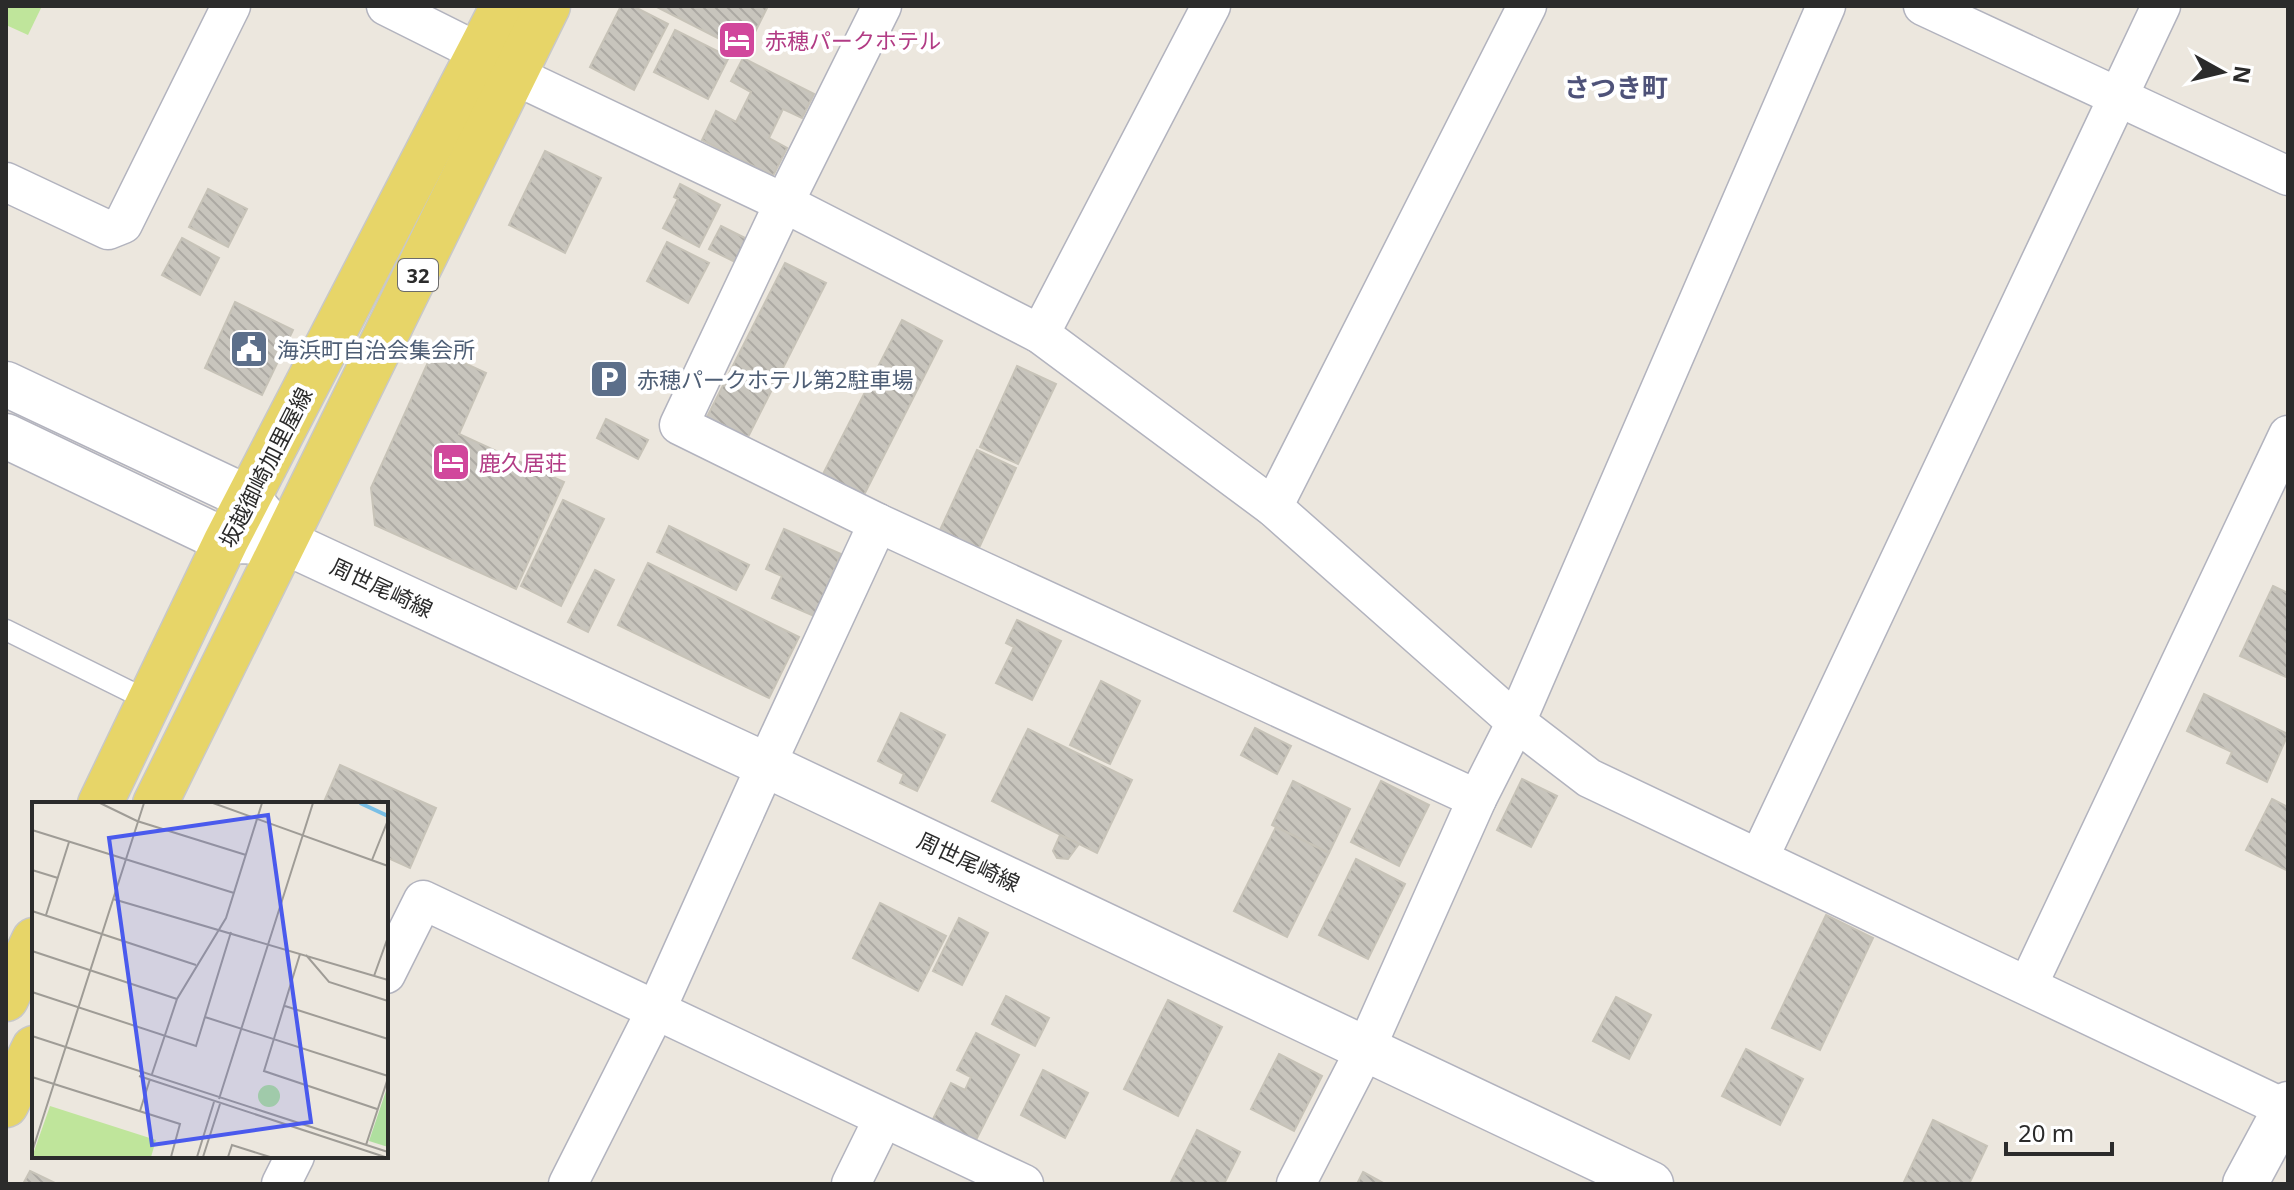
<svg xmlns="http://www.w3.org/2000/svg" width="2294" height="1190" viewBox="0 0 2294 1190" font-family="'Noto Sans','Noto Sans JP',sans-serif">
	<defs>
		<pattern id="building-back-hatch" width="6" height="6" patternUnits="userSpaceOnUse" patternTransform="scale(2)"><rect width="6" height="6" fill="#c8c5bd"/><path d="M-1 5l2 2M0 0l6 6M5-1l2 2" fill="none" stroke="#aca9a3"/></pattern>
	</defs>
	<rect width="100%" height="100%" fill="#ece7de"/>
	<polygon fill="#bfe59b" points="6,6 42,6 28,35 6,25"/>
	<g fill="url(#building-back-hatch)" stroke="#c7c3b8" stroke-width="2">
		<polygon points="621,6 633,6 668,24 634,90 590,67"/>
		<polygon points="655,6 768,6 745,52"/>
		<polygon points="675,30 729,57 708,99 654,72"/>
		<polygon points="743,58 814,94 802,118 783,109 769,138 787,148 773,176 702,140 716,111 736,122 751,92 731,81"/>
		<polygon points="545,151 601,178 565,253 509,225"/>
		<polygon points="680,184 720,205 699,247 663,228 678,199 674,197"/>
		<polygon points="208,189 247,209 228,247 189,227"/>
		<polygon points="721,226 749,240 737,263 709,249"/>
		<polygon points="182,238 219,258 200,295 162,275"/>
		<polygon points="667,242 709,263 688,303 647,281"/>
		<polygon points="785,263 826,283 748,437 707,417"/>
		<polygon points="235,302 293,330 262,395 205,368"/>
		<polygon points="902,320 942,341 864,495 823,474"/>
		<polygon points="434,349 486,373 459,434 564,482 516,589 375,525 371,488"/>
		<polygon points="1017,366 1056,384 1018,464 980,447"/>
		<polygon points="606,419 648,440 638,459 597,438"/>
		<polygon points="977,450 1016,468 979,548 940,530"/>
		<polygon points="563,500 604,519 561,606 521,586"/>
		<polygon points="669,526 749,565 736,590 657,552"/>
		<polygon points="784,529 841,554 814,616 772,598 782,576 766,569"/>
		<polygon points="648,563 799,637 769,698 618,625"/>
		<polygon points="595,570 614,580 588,632 568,622"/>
		<polygon points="2273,586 2288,593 2288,678 2240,656"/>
		<polygon points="1017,620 1061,641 1032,700 996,683 1014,647 1006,643"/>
		<polygon points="1101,681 1140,701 1110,764 1070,745"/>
		<polygon points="2204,694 2288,734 2267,782 2227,763 2232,752 2187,731"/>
		<polygon points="901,713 945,735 917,791 900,783 904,774 878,761"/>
		<polygon points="1255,728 1291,746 1277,774 1241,755"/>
		<polygon points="1028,729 1132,780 1097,853 992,801"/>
		<polygon points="340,765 436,808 410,868 386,857 386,804 323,804"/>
		<polygon points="1522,779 1557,796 1531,847 1497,830"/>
		<polygon points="1293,781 1350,809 1329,853 1272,825"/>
		<polygon points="1381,781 1429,805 1399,866 1351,842"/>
		<polygon points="2272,799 2288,807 2288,871 2246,850"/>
		<polygon points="1276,827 1329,853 1287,937 1234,911"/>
		<polygon points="1060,835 1079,844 1068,859 1057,858 1053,851"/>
		<polygon points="1356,859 1405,884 1368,959 1319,935"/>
		<polygon points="880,903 946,936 918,991 853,958"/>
		<polygon points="1826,915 1873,938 1820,1050 1772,1028"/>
		<polygon points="959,918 988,933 962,985 933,971"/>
		<polygon points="1006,996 1049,1018 1035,1046 992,1024"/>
		<polygon points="1616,997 1651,1015 1629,1059 1593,1041"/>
		<polygon points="1168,1000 1222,1027 1178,1116 1124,1089"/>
		<polygon points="976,1033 1019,1055 975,1142 932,1121 951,1083 965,1090 971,1077 957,1070"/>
		<polygon points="1746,1049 1803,1079 1780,1125 1722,1096"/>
		<polygon points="1279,1054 1322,1076 1294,1131 1251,1109"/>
		<polygon points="1043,1070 1088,1093 1065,1138 1021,1115"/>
		<polygon points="1933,1120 1987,1146 1969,1184 1903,1184"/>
		<polygon points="1197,1130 1240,1152 1224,1184 1170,1184"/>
		<polygon points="30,1171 57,1184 23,1184"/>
		<polygon points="1363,1172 1385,1184 1357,1184"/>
	</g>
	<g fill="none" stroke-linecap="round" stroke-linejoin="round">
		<g stroke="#b2b3be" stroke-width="23">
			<polyline id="lane" points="6,630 129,691"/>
		</g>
		<g stroke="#b2b3be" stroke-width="41">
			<g id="street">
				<polyline points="386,6 480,53"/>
				<polyline points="882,6 784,203 679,425 878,523 1477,799"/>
				<polyline points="1923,6 2288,176"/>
				<polyline points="516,76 784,203 1040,334 1273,507 1516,722 1589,778 2288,1110"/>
				<polyline points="6,182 108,230 123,224 231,6"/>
				<polyline points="1040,334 1211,6"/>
				<polyline points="1273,507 1527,6"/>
				<polyline points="1759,858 2161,6"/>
				<path d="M 386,974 L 423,900 C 624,993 823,1091 1024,1184"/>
				<polyline points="2028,985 2288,435"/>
				<polyline points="281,1184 295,1156"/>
				<polyline points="568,1184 657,1008 766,765 878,523"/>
				<polyline points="851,1184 883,1119"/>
				<polyline points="1296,1184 1366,1048 1477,799 1516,722 1826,6"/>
			</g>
		</g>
		<g stroke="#b2b3be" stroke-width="47">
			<g id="secondary">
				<polyline points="6,384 248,498 272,527"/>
				<polyline points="6,436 226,541 285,542 766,765 1651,1184"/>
				<polyline points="2245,1184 2288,1104"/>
			</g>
		</g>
		<g stroke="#c8c8c8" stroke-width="47">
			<g id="primary">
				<polyline points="100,804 226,541 503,6"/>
				<polyline points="155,804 548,6"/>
				<polyline points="6,999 34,940"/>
				<polyline points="6,1105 34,1048"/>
			</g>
		</g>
		<use href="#lane" stroke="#fff" stroke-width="20"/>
		<use href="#street" stroke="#fff" stroke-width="38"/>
		<use href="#secondary" stroke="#fff" stroke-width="44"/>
		<use href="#primary" stroke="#e7d568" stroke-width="44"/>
	</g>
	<defs>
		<g id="hotel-square" transform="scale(2)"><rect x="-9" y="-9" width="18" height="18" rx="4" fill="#d1479c" stroke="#fff"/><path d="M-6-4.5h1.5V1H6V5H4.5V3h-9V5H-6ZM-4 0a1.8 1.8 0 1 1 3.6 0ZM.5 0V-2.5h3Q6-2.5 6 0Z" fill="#fff"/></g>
		<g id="civic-square" transform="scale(2)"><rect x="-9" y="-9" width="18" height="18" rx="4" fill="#5c6f8a" stroke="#fff"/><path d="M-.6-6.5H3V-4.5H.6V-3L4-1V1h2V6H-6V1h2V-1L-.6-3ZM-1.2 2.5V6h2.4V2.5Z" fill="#fff"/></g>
		<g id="parking-square" transform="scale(2)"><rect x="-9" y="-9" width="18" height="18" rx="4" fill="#5c6f8a" stroke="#fff"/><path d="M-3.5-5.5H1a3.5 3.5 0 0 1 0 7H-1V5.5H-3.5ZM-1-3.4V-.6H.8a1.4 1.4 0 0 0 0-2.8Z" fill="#fff"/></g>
	</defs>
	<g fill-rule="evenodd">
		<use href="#hotel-square" x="737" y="40"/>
		<use href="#civic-square" x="249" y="349"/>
		<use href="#parking-square" x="609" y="379"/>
		<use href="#hotel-square" x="451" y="462"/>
	</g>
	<g text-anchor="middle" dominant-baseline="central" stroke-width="8" stroke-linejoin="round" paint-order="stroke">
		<rect fill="#fff" stroke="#6b6b6b" stroke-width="2" x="398" y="259" width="40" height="32" rx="6"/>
		<g font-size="20" font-weight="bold" fill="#2b2b2b">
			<text x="418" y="275">32</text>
		</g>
		<g font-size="22" fill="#b23c85" stroke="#fff" text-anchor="start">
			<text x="765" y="40">赤穂パークホテル</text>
			<text x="479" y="462">鹿久居荘</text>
		</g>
		<g font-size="22" fill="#4e5e75" stroke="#fff" text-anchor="start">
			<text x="277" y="349">海浜町自治会集会所</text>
			<text x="637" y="379">赤穂パークホテル第2駐車場</text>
		</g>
		<g font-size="22" fill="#2b2b2b" stroke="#fff">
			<text transform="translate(265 467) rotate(-63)">坂越御崎加里屋線</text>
			<text transform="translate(382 587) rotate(25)">周世尾崎線</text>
			<text transform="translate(969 861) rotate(25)">周世尾崎線</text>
		</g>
		<g font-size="26" font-weight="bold" fill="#4e5279" stroke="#fff">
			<text x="1616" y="87">さつき町</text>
		</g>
	</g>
	<g transform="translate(32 802)">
		<rect width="356" height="356" fill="#ece7de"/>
		<path d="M226 294a11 11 0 1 1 22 0a11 11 0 1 1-22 0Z" fill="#afdf9f"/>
		<path d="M 356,283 L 356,345 L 337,339 Z" fill="#afdf9f"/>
		<path d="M 18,304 L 124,338 L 119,355 L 0,355 Z" fill="#bfe59b"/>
		<path fill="none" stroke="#79bfe6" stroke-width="4" d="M 328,1 L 356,14"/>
		<path fill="none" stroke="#9f9c96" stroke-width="2" d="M 68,1 L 105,19 L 214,53M 181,1 L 356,64M 0,28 L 202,91M 340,58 L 356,18M 0,68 L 26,76M 81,97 L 356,178M 0,109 L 164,163M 14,113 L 37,40M 0,149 L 145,197M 268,152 L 232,269 L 345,307M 274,153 L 297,180 L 356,199M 342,174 L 356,135M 0,190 L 164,244 L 199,130M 253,204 L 356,237M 173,215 L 356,274M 0,234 L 356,350M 120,272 L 145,197 L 194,116 L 230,1M 107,274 L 353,355M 0,275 L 148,322 L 139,355M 187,297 L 281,1M 108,309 L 118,277M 334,343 L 356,276M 0,350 L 112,1M 165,355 L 182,300M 171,355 L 188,302M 196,355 L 200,343 L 238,355"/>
		<path fill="#4a5aed" fill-opacity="0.15" stroke="#4a5aed" stroke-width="4" d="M 236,13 L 279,320 L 120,343 L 77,36 Z"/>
		<rect width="356" height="356" fill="none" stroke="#2b2b2b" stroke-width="4"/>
	</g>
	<rect width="2294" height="1190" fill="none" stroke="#2b2b2b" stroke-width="16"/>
	<g transform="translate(2222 72) rotate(98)" stroke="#ffffff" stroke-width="6" paint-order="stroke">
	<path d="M0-6L14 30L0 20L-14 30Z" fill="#2b2b2b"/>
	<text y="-12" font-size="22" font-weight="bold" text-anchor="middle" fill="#2b2b2b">N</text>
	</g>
	<path d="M2006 1142v12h106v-12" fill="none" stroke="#2b2b2b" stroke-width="4"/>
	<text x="2018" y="1142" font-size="24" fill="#2b2b2b" stroke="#ffffff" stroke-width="6" paint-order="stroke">20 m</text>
</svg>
